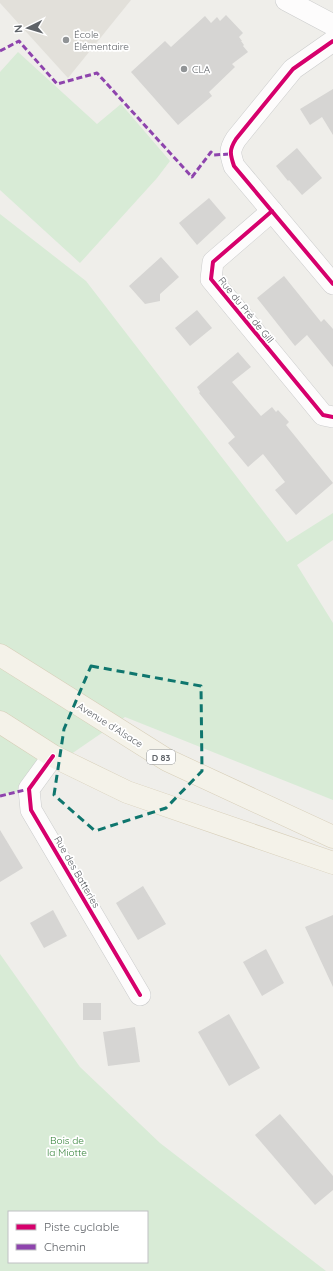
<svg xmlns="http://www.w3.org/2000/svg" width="333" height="1271" viewBox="0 0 333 1271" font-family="Quicksand,sans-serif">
	<rect width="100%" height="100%" fill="#efeeea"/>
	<polygon fill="#e2e0da" points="0,0 131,0 68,78 0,3"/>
	<g fill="#d8ebd6" fill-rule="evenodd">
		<polygon points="18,52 97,124 121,104 170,161 157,178 80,263 0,190 0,72"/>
		<polygon points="0,214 86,281 287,542 333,513 333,540 297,565 333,623 333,800 125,717 16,792 0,794"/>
		<path d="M 0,954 L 80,1067 L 160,1143 L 326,1271 L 0,1271 ZM 9,1212 L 147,1212 L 147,1262 L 9,1262 Z"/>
	</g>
	<g fill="#d6d5d3">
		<polygon points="226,15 243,33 239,37 242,41 241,41 244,45 243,46 248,52 232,64 235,67 209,92 212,96 178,125 131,72 165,41 171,47 205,16 211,23 217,17 220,21"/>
		<polygon points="333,89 333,135 322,117 310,125 300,109"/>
		<polygon points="297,148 322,178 302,195 289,180 288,181 276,166"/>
		<polygon points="209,198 226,218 197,245 179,223"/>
		<polygon points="161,257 179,277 160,294 160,301 145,304 129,286"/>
		<polygon points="284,276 321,322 324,319 333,329 333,367 307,335 295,346 257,298"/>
		<polygon points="197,310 212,328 190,346 175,328"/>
		<polygon points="238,352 251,367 232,382 261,416 272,407 276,412 278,410 289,422 286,425 333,483 296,515 275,490 285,482 263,454 248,467 228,443 235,437 199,393 200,392 197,387"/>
		<polygon points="0,830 23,868 0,882"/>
		<polygon points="143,886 166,924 138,940 116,903"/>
		<polygon points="53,910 67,936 44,948 30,923"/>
		<polygon points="333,915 333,987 305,927"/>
		<polygon points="266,949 284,983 262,996 243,962"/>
		<rect x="83" y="1003" width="18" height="17"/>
		<polygon points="229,1014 260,1068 229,1086 198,1032"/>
		<polygon points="135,1027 140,1062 108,1066 103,1032"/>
		<polygon points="280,1114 333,1176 333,1190 315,1205 255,1135"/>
	</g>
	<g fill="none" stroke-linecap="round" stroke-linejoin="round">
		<g stroke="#cbcccc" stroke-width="22">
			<g id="minor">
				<polyline points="286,0 333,25"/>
				<path d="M 333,41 L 293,69 L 236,139 C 229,150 230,154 234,166 L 333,284"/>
				<polyline points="272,211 213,262 211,279 323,415 333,417"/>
				<polyline points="53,756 29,789 31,810 140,995"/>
			</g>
		</g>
		<g stroke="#d7ceb8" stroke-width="23">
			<g id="major">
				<polyline points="0,655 167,760 333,837"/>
				<polyline points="0,722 53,756 127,792 333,863"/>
			</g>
		</g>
		<use href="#minor" stroke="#fdfcfc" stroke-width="21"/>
		<use href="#major" stroke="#f4f2e9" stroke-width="22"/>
		<g stroke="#8e44ad" stroke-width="3" stroke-dasharray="6 3" stroke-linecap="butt">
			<polyline points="0,51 19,41 57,84 97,73 192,177 211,152 214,155 230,154"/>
			<polyline points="0,796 29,789"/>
		</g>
		<g stroke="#fff" stroke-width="6">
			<g id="cycleway">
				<path d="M 333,41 L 293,69 L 236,139 C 229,150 230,154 234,166 L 333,284"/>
				<polyline points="272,211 213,262 211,279 323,415 333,417"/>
				<polyline points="53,756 29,789 31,810 140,995"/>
			</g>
		</g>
		<use href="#cycleway" stroke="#d6006c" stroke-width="4"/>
	</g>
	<path fill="none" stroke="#0f766e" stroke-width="3" stroke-dasharray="8 5" stroke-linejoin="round" d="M 91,666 L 201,686 L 202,771 L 166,808 L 95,831 L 54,795 L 64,729 Z"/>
	<g fill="#919496" stroke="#fff" stroke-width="1.5">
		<circle cx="66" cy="40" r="4"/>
		<circle cx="184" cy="69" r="4"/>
	</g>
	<g text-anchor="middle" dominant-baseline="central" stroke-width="3.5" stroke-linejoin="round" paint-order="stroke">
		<rect fill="#fff" stroke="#8f9295" stroke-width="1" x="147" y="750" width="28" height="14" rx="3"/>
		<g font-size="9" font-weight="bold" fill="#5f6368">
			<text x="161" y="757">D 83</text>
		</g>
		<g font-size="10" fill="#5f6368" stroke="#fff" text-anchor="start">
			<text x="74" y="34">École<tspan x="74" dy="12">Élémentaire</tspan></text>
			<text x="192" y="69">CLA</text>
		</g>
		<g font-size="10" fill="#5f6368" stroke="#fff">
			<text transform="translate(246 310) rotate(51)">Rue du Pré de Gill</text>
			<text transform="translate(110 725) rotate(32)">Avenue d'Alsace</text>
			<text transform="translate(77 872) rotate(60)">Rue des Batteries</text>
		</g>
		<g font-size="10" fill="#348238" stroke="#fff">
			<text x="67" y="1140">Bois de<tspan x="67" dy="12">la Miotte</tspan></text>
		</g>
	</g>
	<rect x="8" y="1211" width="140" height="52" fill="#ffffff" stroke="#bfc1c3"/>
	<rect x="16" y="1224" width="20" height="6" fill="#d6006c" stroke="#bfc1c3"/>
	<text x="44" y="1231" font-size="12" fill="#5f6368">Piste cyclable</text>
	<rect x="16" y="1244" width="20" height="6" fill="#8e44ad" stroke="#bfc1c3"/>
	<text x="44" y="1251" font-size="12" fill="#5f6368">Chemin</text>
	<g transform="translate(28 28) rotate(265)" stroke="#ffffff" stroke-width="3" paint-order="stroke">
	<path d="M0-3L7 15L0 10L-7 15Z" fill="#5f6368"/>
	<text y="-6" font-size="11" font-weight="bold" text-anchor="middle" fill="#5f6368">N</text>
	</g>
</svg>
